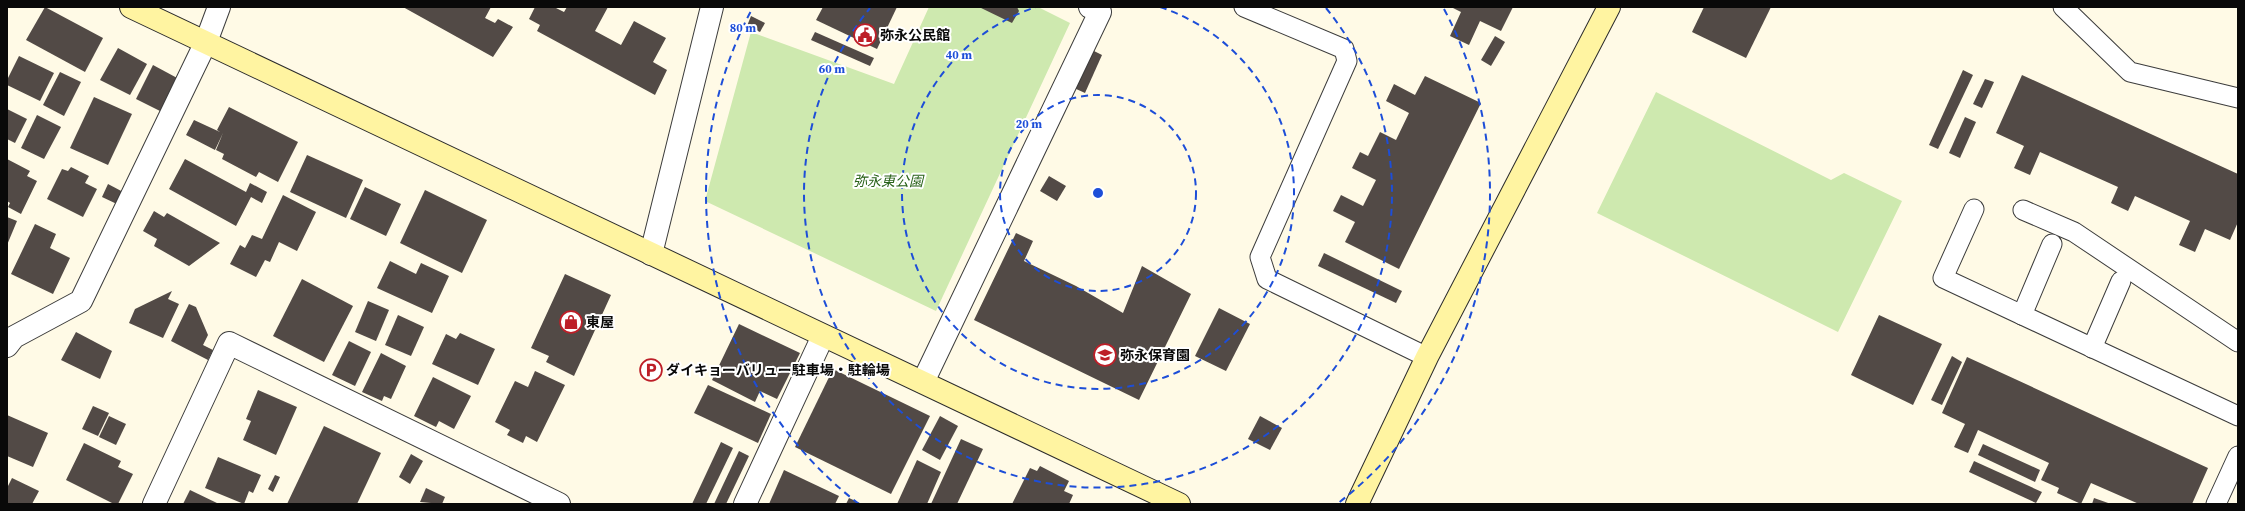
<svg xmlns="http://www.w3.org/2000/svg" width="2245" height="511" viewBox="0 0 2245 511" font-family="'Source Serif 4','Noto Sans JP',serif">
	<rect width="100%" height="100%" fill="#fffae6"/>
	<g fill="#cee9af">
		<polygon points="929,7 1038,7 1070,23 936,311 705,201 751,32 894,84"/>
		<polygon points="1656,92 1831,180 1844,173 1902,201 1838,332 1597,213"/>
	</g>
	<g fill="#524a46">
		<polygon points="45,7 103,38 85,72 26,40"/>
		<polygon points="403,7 491,7 485,18 495,23 498,19 513,27 493,57"/>
		<polygon points="535,7 554,7 564,12 567,7 608,7 595,31 621,45 634,21 666,38 653,62 667,70 655,95 537,31 540,25 529,19"/>
		<polygon points="823,7 897,7 877,49 816,20"/>
		<polygon points="979,7 1017,7 1019,11 1012,23"/>
		<polygon points="1451,7 1513,7 1501,31 1480,21 1469,45 1450,36 1461,12"/>
		<polygon points="1704,7 1771,7 1746,58 1692,32"/>
		<polygon points="751,16 765,23 760,32 747,26"/>
		<polygon points="815,32 874,58 870,66 811,40"/>
		<polygon points="1495,36 1505,42 1491,66 1481,60"/>
		<polygon points="118,48 147,64 130,95 100,80"/>
		<polygon points="1092,50 1102,55 1085,93 1074,88"/>
		<polygon points="19,56 54,73 40,101 7,85 7,80"/>
		<polygon points="153,65 179,79 162,112 136,99"/>
		<polygon points="1963,70 1973,75 1938,149 1929,145"/>
		<polygon points="60,72 81,82 64,116 43,105"/>
		<polygon points="2022,75 2238,174 2238,222 2230,240 2205,229 2195,252 2179,245 2190,221 2135,196 2128,211 2111,203 2118,187 2040,152 2030,175 2014,168 2024,146 1996,133"/>
		<polygon points="1425,76 1481,103 1399,269 1345,242 1355,222 1333,211 1341,195 1363,206 1376,180 1352,168 1360,152 1368,156 1380,132 1396,140 1409,113 1386,101 1394,84 1415,95"/>
		<polygon points="1985,79 1994,82 1982,108 1973,104"/>
		<polygon points="94,97 132,114 108,165 70,148"/>
		<polygon points="229,107 298,142 278,182 259,172 256,177 222,159 224,154 216,150 223,133 215,150 186,135 194,120 220,132 217,130"/>
		<polygon points="7,109 27,119 15,143 7,139"/>
		<polygon points="37,115 61,127 44,159 21,148"/>
		<polygon points="1965,117 1976,122 1960,158 1949,153"/>
		<polygon points="307,155 363,180 346,218 290,192"/>
		<polygon points="7,159 30,171 27,176 37,181 21,214 8,207 10,203 7,201"/>
		<polygon points="185,159 246,192 250,183 267,192 262,203 251,197 236,226 169,189"/>
		<polygon points="71,167 89,176 85,183 97,189 83,217 47,199 62,169 68,171"/>
		<polygon points="1049,176 1066,186 1057,201 1040,191"/>
		<polygon points="108,184 125,193 119,205 102,197"/>
		<polygon points="365,187 401,204 386,236 350,219"/>
		<polygon points="425,190 487,220 462,273 400,243"/>
		<polygon points="283,195 316,212 297,251 279,242 270,262 265,260 256,277 230,264 240,245 245,248 252,235 262,239"/>
		<polygon points="154,211 164,217 167,213 220,243 189,266 154,246 157,239 143,231"/>
		<polygon points="7,217 17,221 7,245"/>
		<polygon points="35,224 56,234 50,248 70,258 53,294 11,274"/>
		<polygon points="1016,233 1033,241 1024,261 1076,286 1123,313 1142,266 1191,294 1139,400 974,320"/>
		<polygon points="1324,253 1402,291 1396,303 1318,266"/>
		<polygon points="390,261 416,274 421,263 449,276 432,313 377,288"/>
		<polygon points="565,274 611,295 574,376 546,362 549,356 531,348"/>
		<polygon points="302,279 353,306 324,362 273,336"/>
		<polygon points="172,291 168,299 179,304 163,338 129,323 135,309"/>
		<polygon points="368,301 389,310 376,341 355,332"/>
		<polygon points="189,304 196,307 208,335 203,345 213,350 208,360 171,341"/>
		<polygon points="1219,308 1250,324 1226,371 1195,356"/>
		<polygon points="398,315 424,327 411,356 385,345"/>
		<polygon points="1879,315 1942,344 1913,405 1851,375"/>
		<polygon points="739,324 800,353 777,399 760,391 755,402 712,380"/>
		<polygon points="76,332 112,351 100,379 61,360"/>
		<polygon points="460,333 495,349 478,385 432,364 446,334 456,339"/>
		<polygon points="349,341 371,352 355,386 332,375"/>
		<polygon points="381,353 406,366 391,399 384,396 382,401 362,392"/>
		<polygon points="1952,356 1962,362 1942,405 1931,400"/>
		<polygon points="1967,357 2208,468 2192,504 2139,504 2091,483 2081,504 2057,493 2059,488 2041,480 2049,463 1978,430 1968,453 1954,447 1965,424 1942,413"/>
		<polygon points="833,369 930,416 891,494 795,447"/>
		<polygon points="535,371 565,385 537,442 526,436 523,443 507,435 510,430 495,422 515,381 528,387"/>
		<polygon points="433,377 471,396 454,429 439,421 436,427 414,416"/>
		<polygon points="708,385 771,414 758,443 694,413"/>
		<polygon points="258,390 297,407 276,455 243,440 251,421 246,419"/>
		<polygon points="93,406 109,413 98,436 82,429"/>
		<polygon points="7,415 48,433 33,467 7,456"/>
		<polygon points="109,416 126,424 116,445 99,437"/>
		<polygon points="940,416 958,426 940,460 922,450"/>
		<polygon points="1260,416 1282,428 1270,450 1248,439"/>
		<polygon points="324,426 381,453 357,504 287,504"/>
		<polygon points="961,439 983,449 957,504 931,504"/>
		<polygon points="721,442 733,448 706,504 692,504"/>
		<polygon points="84,443 121,461 118,467 133,474 118,504 114,504 66,480"/>
		<polygon points="1983,444 2040,470 2035,482 1978,455"/>
		<polygon points="739,451 749,456 726,504 714,504"/>
		<polygon points="411,454 423,461 410,484 399,477"/>
		<polygon points="218,457 261,475 253,493 249,491 244,504 205,488"/>
		<polygon points="917,460 941,472 927,504 897,504"/>
		<polygon points="1974,461 2042,492 2036,503 1969,472"/>
		<polygon points="1040,466 1069,481 1064,491 1073,495 1069,504 1012,504 1030,468 1037,471"/>
		<polygon points="784,470 839,496 835,504 769,504"/>
		<polygon points="275,475 280,477 273,492 268,489"/>
		<polygon points="12,478 39,491 32,504 7,504 7,488"/>
		<polygon points="426,488 445,497 442,504 420,502"/>
		<polygon points="190,490 219,504 183,504"/>
		<polygon points="849,498 862,504 846,504"/>
		<polygon points="2094,498 2111,504 2092,504"/>
	</g>
	<g fill="none" stroke-linecap="round" stroke-linejoin="round">
		<g stroke="#3c3c3c" stroke-width="21">
			<g id="lane">
				<polyline points="1244,7 1344,49 1347,61 1260,257 1267,279 1427,357"/>
				<polyline points="2063,7 2130,72 2238,98"/>
				<polyline points="1974,209 1943,278 2238,416"/>
				<polyline points="2023,210 2074,232 2238,342"/>
				<polyline points="2022,315 2052,244"/>
				<polyline points="2092,348 2121,281"/>
				<polyline points="2216,504 2238,456"/>
			</g>
		</g>
		<g stroke="#3c3c3c" stroke-width="24">
			<g id="street">
				<polyline points="651,254 712,7"/>
				<polyline points="7,346 14,337 81,301 206,42 219,7"/>
				<polyline points="923,382 1100,12 1090,7"/>
				<polyline points="154,504 229,343 559,504"/>
				<polyline points="745,504 823,336"/>
			</g>
		</g>
		<g stroke="#2b2b2b" stroke-width="24">
			<g id="secondary">
				<polyline points="131,7 1179,504"/>
				<polyline points="1357,504 1427,357 1609,7"/>
			</g>
		</g>
		<use href="#lane" stroke="#fff" stroke-width="19"/>
		<use href="#street" stroke="#fff" stroke-width="22"/>
		<use href="#secondary" stroke="#fff4a1" stroke-width="22"/>
	</g>
	<g fill="none" stroke="#1d4ed8" stroke-width="2" stroke-dasharray="7 5">
		<circle cx="1098" cy="193" r="98"/>
		<path d="M1160 7A196 196 0 1 1 1036 7"/>
		<path d="M1326 8A294 294 0 1 1 870 8"/>
		<path d="M859 504A392 392 0 0 1 752 9M1444 9A392 392 0 0 1 1337 504"/>
	</g>
	<defs>
		<g id="civic-ring" transform="scale(1.15)"><circle r="9.5" fill="#fff" stroke="#bd1e27" stroke-width="1.5"/><path d="M-.6-6.5H3V-4.5H.6V-3L4-1V1h2V6H-6V1h2V-1L-.6-3ZM-1.2 2.5V6h2.4V2.5Z" fill="#bd1e27"/></g>
		<g id="shop-ring" transform="scale(1.15)"><circle r="9.5" fill="#fff" stroke="#bd1e27" stroke-width="1.5"/><path d="M-5-2.5h2.3a2.7 3.5 0 0 1 5.4 0H5L5.5 6h-11ZM-1.5-2.5h3a1.5 2.3 0 0 0-3 0Z" fill="#bd1e27"/></g>
		<g id="school-ring" transform="scale(1.15)"><circle r="9.5" fill="#fff" stroke="#bd1e27" stroke-width="1.5"/><path d="M0-5L7-2L0 1L-7-2ZM-4 1L0 2.5L4 1V4Q0 6-4 4Z" fill="#bd1e27"/></g>
		<g id="parking-ring" transform="scale(1.15)"><circle r="9.5" fill="#fff" stroke="#bd1e27" stroke-width="1.5"/><path d="M-3.5-5.5H1a3.5 3.5 0 0 1 0 7H-1V5.5H-3.5ZM-1-3.4V-.6H.8a1.4 1.4 0 0 0 0-2.8Z" fill="#bd1e27"/></g>
	</defs>
	<g fill-rule="evenodd">
		<use href="#civic-ring" x="865" y="35"/>
		<use href="#shop-ring" x="571" y="322"/>
		<use href="#school-ring" x="1105" y="355"/>
		<use href="#parking-ring" x="651" y="370"/>
	</g>
	<g text-anchor="middle" dominant-baseline="central" stroke-width="4" stroke-linejoin="round" paint-order="stroke">
		<g font-size="14" font-weight="bold" fill="#090909" stroke="#fff" text-anchor="start">
			<text x="880" y="35">弥永公民館</text>
			<text x="586" y="322">東屋</text>
			<text x="1120" y="355">弥永保育園</text>
			<text x="666" y="370">ダイキョーバリュー駐車場・駐輪場</text>
		</g>
		<g font-size="14" font-style="italic" fill="#296219" stroke="#fff">
			<text x="888" y="181">弥永東公園</text>
		</g>
	</g>
	<circle cx="1098" cy="193" r="6" fill="#1d4ed8" stroke="#fff" stroke-width="2"/>
	<g font-size="12" text-anchor="middle" font-weight="bold" fill="#1d4ed8" stroke="#fff" stroke-width="4" stroke-linejoin="round" paint-order="stroke">
		<text x="743" y="32">80 m</text>
		<text x="959" y="59">40 m</text>
		<text x="832" y="73">60 m</text>
		<text x="1029" y="128">20 m</text>
	</g>
	<rect width="2245" height="511" fill="none" stroke="#090909" stroke-width="16"/>
</svg>
